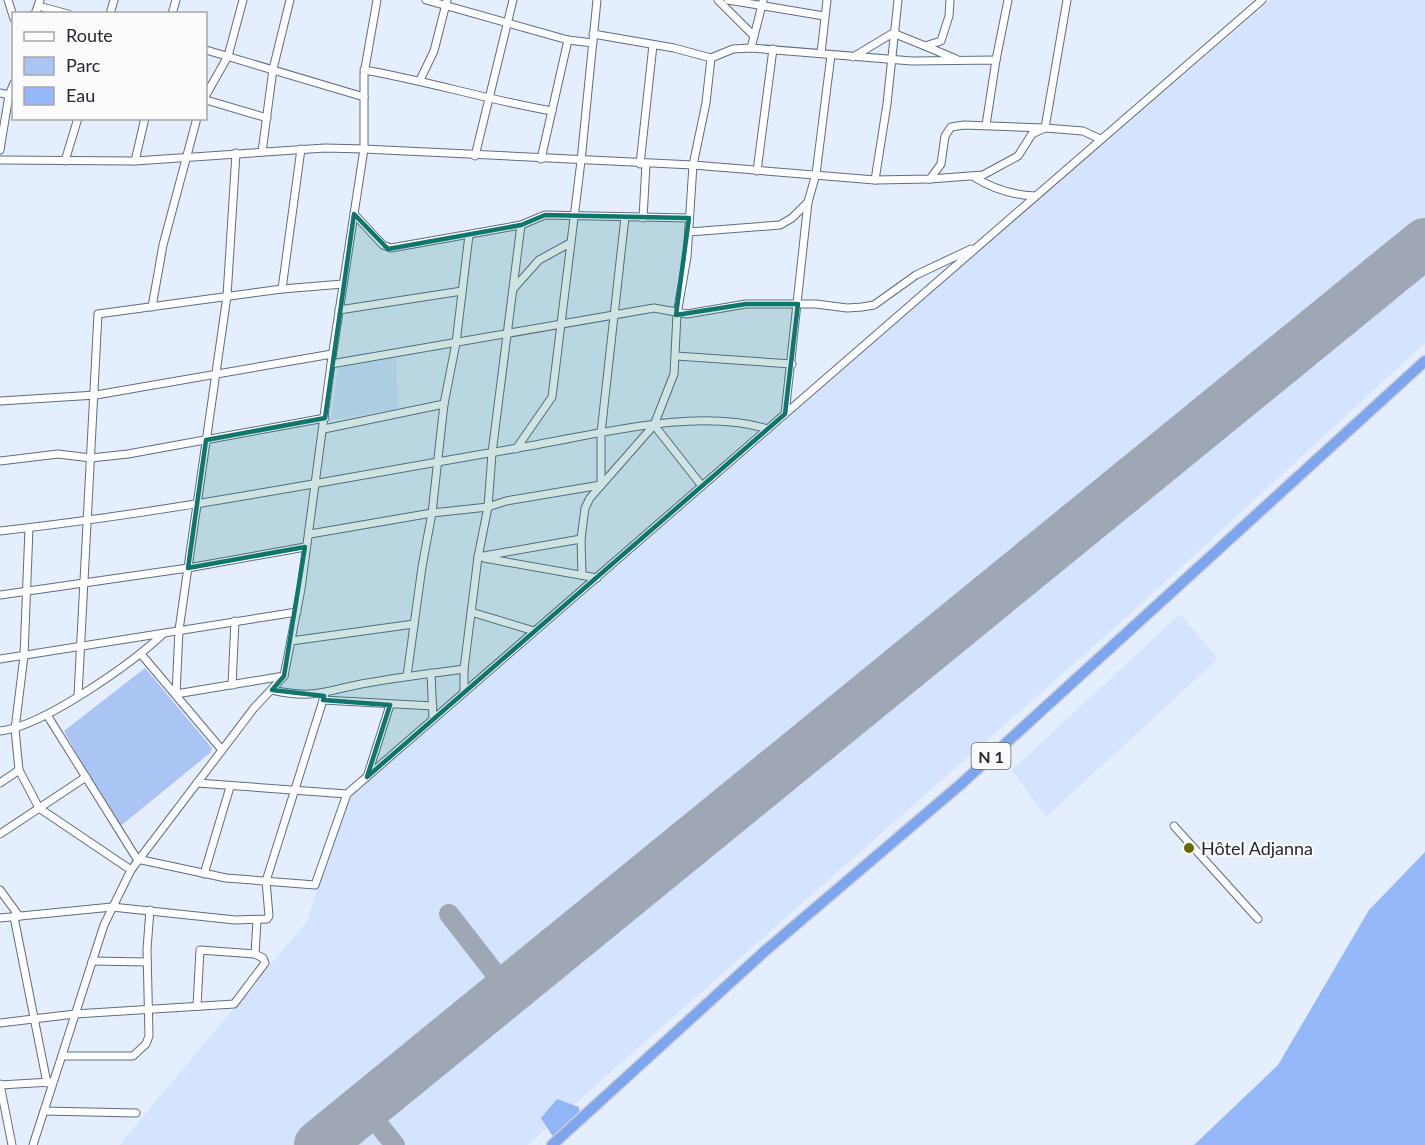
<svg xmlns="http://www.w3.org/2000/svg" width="1425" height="1145" viewBox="0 0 1425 1145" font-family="Lato,sans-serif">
	<rect width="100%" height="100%" fill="#e5eefe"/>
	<g fill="#d5e4fe">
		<polygon points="1271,0 1425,0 1425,343 1129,615 528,1145 119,1145 307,921 347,798 356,788"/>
		<polygon points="396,357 398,409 331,420 338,368"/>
		<polygon points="1180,614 1218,659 1046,817 1012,770"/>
	</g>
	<polygon fill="#aac5f4" points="145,668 212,748 210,753 118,828 64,731"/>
	<polygon fill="#91b5f7" points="557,1099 579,1107 580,1117 553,1137 541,1118"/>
	<polygon fill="#94b8fa" points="1425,852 1425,1145 1194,1145 1278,1065 1369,910"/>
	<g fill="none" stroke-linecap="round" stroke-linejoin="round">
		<g stroke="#a0a7b4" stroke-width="20">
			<polyline points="449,914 508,990"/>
			<polyline points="365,1108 395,1145"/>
		</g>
		<polyline stroke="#a0a7b4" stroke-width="50" points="319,1145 1425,243"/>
		<g stroke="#5f6c82" stroke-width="9">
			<g id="minor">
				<polyline points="8,0 14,19"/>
				<polyline points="426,0 568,40 593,43"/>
				<polyline points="718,0 754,36"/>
				<polyline points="728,0 824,16"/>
				<polyline points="38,6 68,14"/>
				<polyline points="35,14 40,0"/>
				<polyline points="110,14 114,0"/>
				<polyline points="172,14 176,0"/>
				<polyline points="593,34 674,48 711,58 733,49 751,48 912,61 996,60 986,125"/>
				<polyline points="925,46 956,59"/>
				<polyline points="751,48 763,1"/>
				<polyline points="206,50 364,97"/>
				<polyline points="821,53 827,0"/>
				<polyline points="853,57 893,33 925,46 941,41 949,16 950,0"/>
				<polyline points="996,60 1008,0"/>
				<path d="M 364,70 C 428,81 488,100 552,111"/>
				<polyline points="420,80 434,51 447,0"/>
				<polyline points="0,93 9,95 0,150"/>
				<polyline points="9,95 14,83"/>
				<polyline points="206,95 228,56 243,0"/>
				<polyline points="206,100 267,118"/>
				<polyline points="262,152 273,69 290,0"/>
				<polyline points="236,153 227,296 179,630 176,694 284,676"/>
				<polyline points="475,156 513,0"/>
				<polyline points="541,159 568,40"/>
				<polyline points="0,160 135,161 325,148 364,149 693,165 875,180 930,179 983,175 1018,156 1032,134 1045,128 1083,131 1100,139"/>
				<polyline points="65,161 78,118"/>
				<polyline points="135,161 145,118"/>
				<polyline points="640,164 653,45"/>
				<polyline points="757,171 773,49"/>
				<path d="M 974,177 C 993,189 1013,195 1035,196"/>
				<polyline points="930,179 941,164 945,136 951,127 964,125 1045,128 1067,0"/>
				<polyline points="875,180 887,104 898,0"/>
				<polyline points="354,214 383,245 391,248 521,225 545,215 689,218"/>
				<polyline points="643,218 646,164"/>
				<polyline points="689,232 780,225 792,218 808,202"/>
				<polyline points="514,288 539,260 570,243"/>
				<polyline points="282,289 301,149"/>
				<polyline points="152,307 163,245 197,118"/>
				<polyline points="339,310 462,291"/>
				<polyline points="676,356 792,364"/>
				<polyline points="331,364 654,308 687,314 746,304 816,304 847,308 862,307 874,305 916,275 971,249"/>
				<polyline points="0,401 96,395 332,354"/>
				<polyline points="785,414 808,202 816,174 831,55"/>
				<polyline points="324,429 444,404"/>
				<polyline points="516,449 552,397 581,161 597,0"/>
				<polyline points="0,461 58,454 91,458 128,454 325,418"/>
				<polyline points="601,485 601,433 625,217"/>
				<polyline points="702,486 654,425 674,374 677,314 687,257 693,165 706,103 711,58"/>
				<polyline points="29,528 24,656 15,729 19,770 39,808 131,870"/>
				<path d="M 0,531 C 172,512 342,478 512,449 C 589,437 693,406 768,429"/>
				<polyline points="310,534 432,513 488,507 506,501 601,485"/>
				<polyline points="581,539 582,575"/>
				<polyline points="478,557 581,539 585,508 590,498 654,425"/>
				<polyline points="484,558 597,578"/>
				<polyline points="0,595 188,568 305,547"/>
				<polyline points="471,612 534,631"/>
				<polyline points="291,641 414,624"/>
				<polyline points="141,654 222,750"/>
				<polyline points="0,659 297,612"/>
				<polyline points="431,673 433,719"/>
				<polyline points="407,676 422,567 432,513 444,404 456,343 469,235"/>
				<polyline points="232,685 235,621"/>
				<path d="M 272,690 C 316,700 326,690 367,683 C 399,677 432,673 464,669"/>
				<polyline points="464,692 464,669 478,557 488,507 492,453 521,225"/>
				<polyline points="78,695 98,314 282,289 343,284"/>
				<polyline points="323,700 433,706"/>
				<polyline points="47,715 137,859 226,878 315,885 347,794 1262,0"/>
				<path d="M 0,731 C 42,727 131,664 163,634"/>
				<polyline points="367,777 390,705"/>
				<polyline points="0,783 19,770"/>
				<polyline points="197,783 347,794"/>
				<polyline points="1174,826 1258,919"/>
				<polyline points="0,834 86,777"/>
				<polyline points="204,874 230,787"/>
				<polyline points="0,890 19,916"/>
				<polyline points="14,917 47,1083"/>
				<polyline points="0,918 112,907 235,920 267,919 269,916 266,881 325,694"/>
				<polyline points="92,961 147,962"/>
				<polyline points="197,1006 200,950 255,954"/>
				<polyline points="0,1023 75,1014 234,1004 265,963 263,958 255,954 257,920"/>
				<polyline points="62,1056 133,1056 146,1044 149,1036 147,949 150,910"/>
				<polyline points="0,1084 12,1145"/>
				<polyline points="0,1085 51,1082"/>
				<polyline points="44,1111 136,1113"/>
				<polyline points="33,1145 104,925 131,870 254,708 284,676 301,589 331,364 364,149 364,74 377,0"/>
			</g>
		</g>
		<g stroke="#cfd0d2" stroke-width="13">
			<polyline id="highway" points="552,1145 765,951 961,784 1425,361"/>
		</g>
		<use href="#minor" stroke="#fff" stroke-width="7"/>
		<use href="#highway" stroke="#7ea6ee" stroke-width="10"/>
	</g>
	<path fill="#0f766e" fill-opacity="0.2" stroke="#0f766e" stroke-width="4.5" stroke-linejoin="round" d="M 354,214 L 388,249 L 521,225 L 545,215 L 689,218 L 676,315 L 746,304 L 798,304 L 785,414 L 367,777 L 390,705 L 323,700 L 324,696 L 272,690 L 284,676 L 305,547 L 188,568 L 206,440 L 325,418 Z"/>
	<circle fill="#686700" stroke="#fbfbfb" stroke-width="2" cx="1189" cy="848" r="6"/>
	<g text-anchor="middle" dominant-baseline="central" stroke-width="4.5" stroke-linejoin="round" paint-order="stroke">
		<rect fill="#fbfbfb" stroke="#64676e" stroke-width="1.5" x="971.5" y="743" width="39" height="26" rx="4.5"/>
		<g font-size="16" font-weight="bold" fill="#232832">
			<text x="991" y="756">N 1</text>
		</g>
		<g font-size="18" fill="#232832" stroke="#fbfbfb" text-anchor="start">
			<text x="1201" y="848">Hôtel Adjanna</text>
		</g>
	</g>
	<rect x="12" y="12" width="195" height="108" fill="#fbfbfb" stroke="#a5a7ab" stroke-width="1.5"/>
	<rect x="24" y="32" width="30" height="9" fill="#ffffff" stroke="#a5a7ab" stroke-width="1.5"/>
	<text x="66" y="42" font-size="18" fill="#232832">Route</text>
	<rect x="24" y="57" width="30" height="18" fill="#aac5f4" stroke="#a5a7ab" stroke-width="1.5"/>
	<text x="66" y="72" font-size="18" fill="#232832">Parc</text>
	<rect x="24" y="87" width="30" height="18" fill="#94b8fa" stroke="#a5a7ab" stroke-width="1.5"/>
	<text x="66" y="102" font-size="18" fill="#232832">Eau</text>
</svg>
